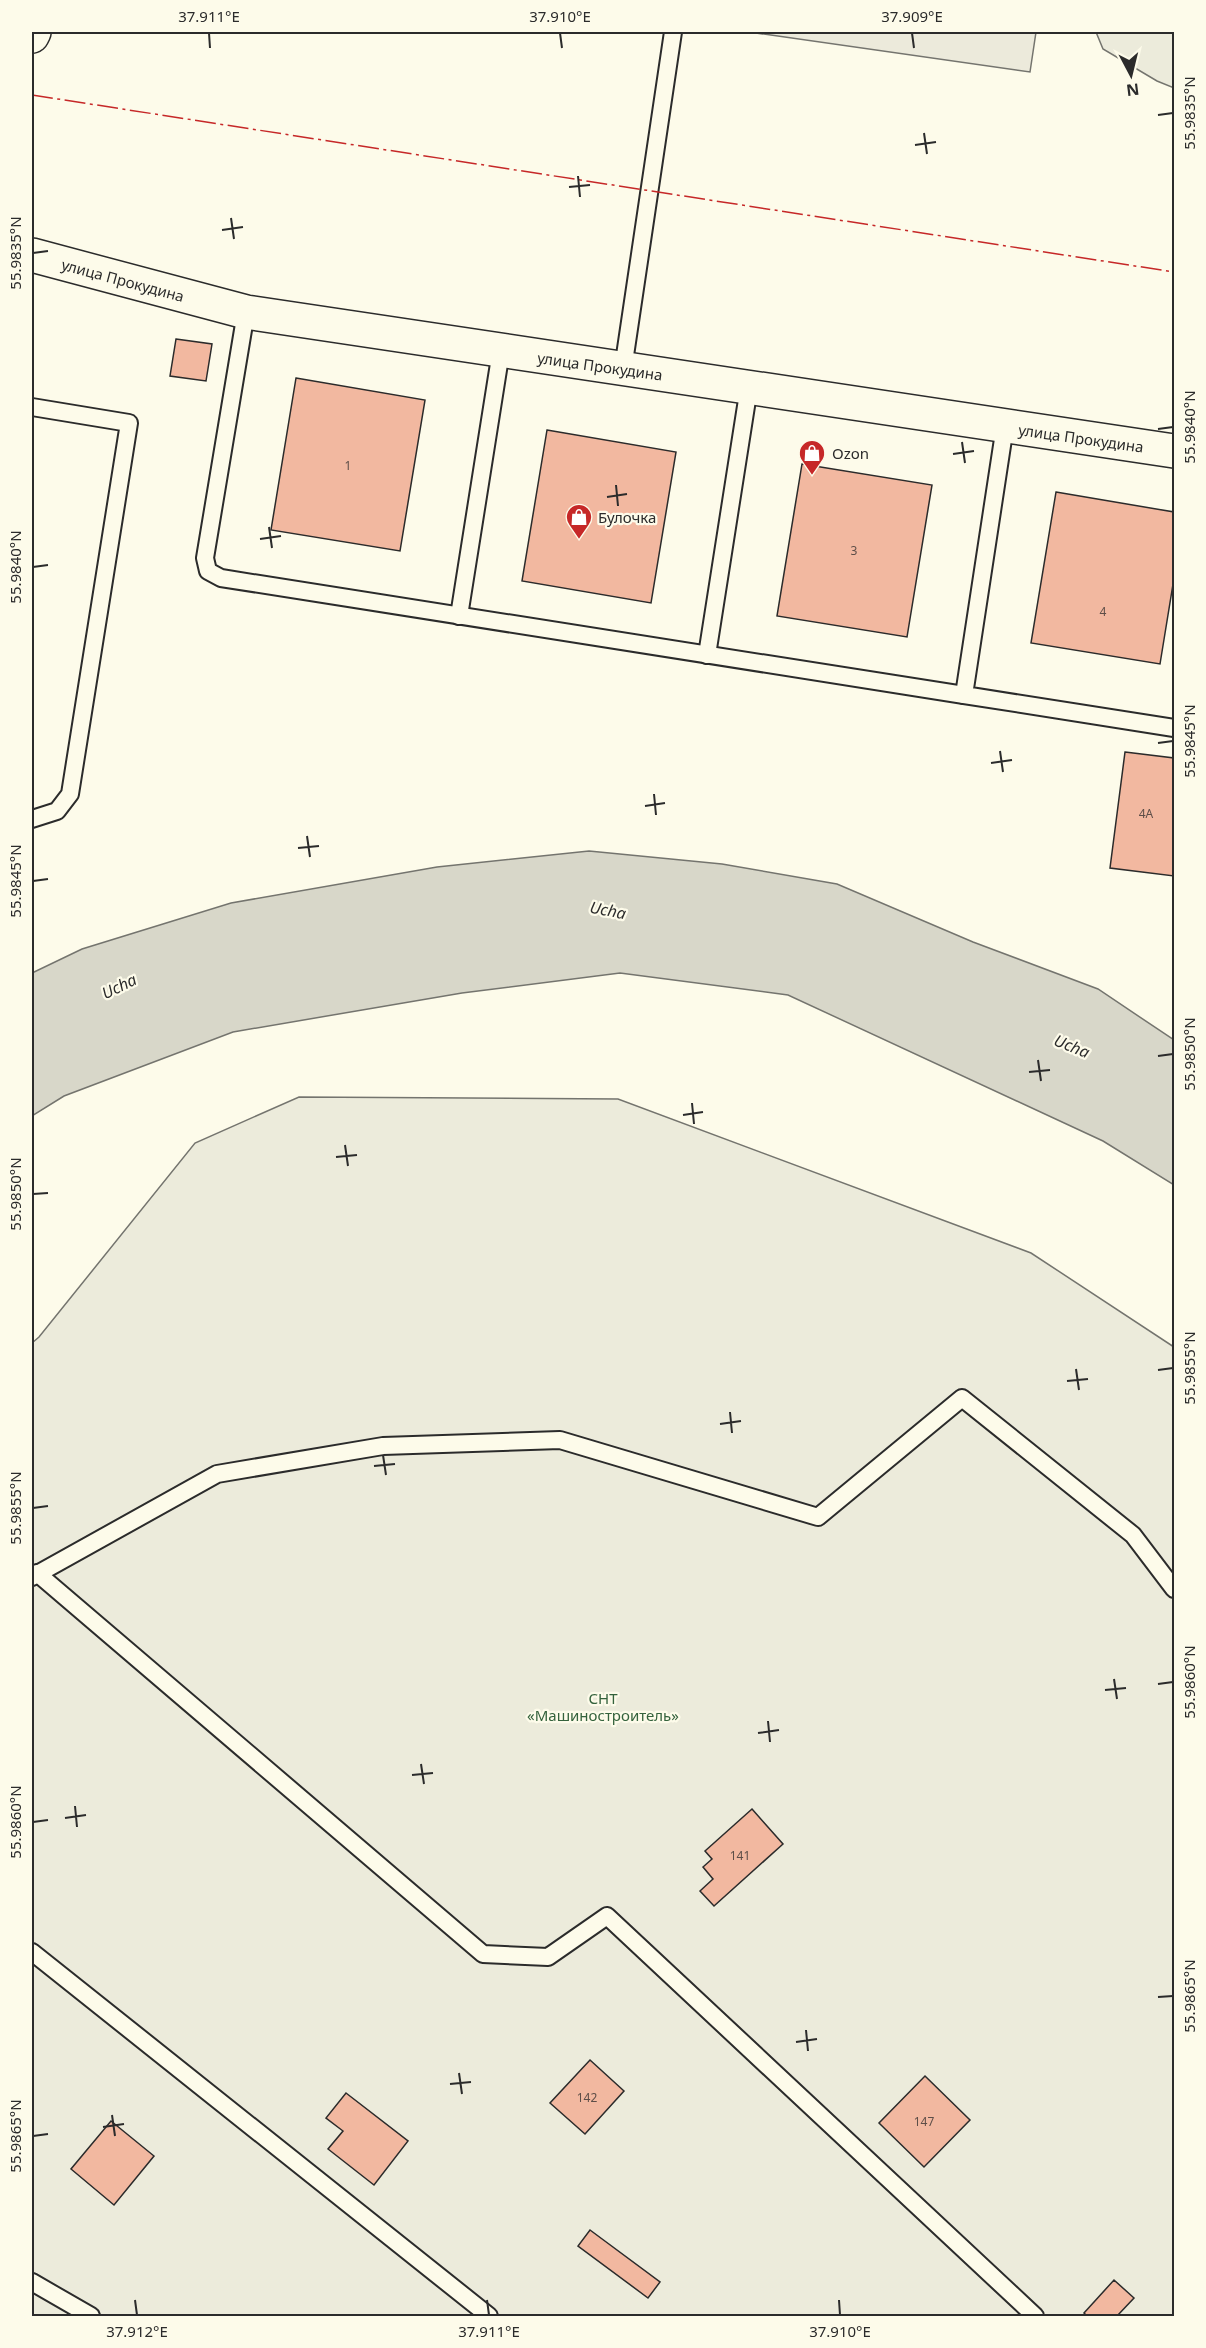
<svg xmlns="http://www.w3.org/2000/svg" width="1206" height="2348" viewBox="0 0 1206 2348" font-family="'Noto Sans',sans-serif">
	<rect width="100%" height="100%" fill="#fdfbea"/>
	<g fill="#ecebdb" stroke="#74746e" stroke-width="1.5">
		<polygon points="1096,32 1174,32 1174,88 1157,81 1103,49"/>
		<polygon points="299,1097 618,1099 1031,1253 1174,1347 1174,2316 32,2316 32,1343 39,1337 195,1143"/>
	</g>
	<polygon fill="#eceadb" stroke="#74746e" stroke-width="1.5" points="749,32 1036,32 1030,72"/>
	<polygon fill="#d8d7c9" stroke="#74746e" stroke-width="1.5" points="589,851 722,864 837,884 973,942 1098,989 1174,1040 1174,1185 1103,1141 788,995 620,973 462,993 233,1032 64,1096 32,1116 32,973 82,949 231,903 437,867"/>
	<g fill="#f2b8a0" stroke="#2b2b2b" stroke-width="1.5">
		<polygon points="176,339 212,344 206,381 170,376"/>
		<polygon points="296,378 425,400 400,551 271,530"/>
		<polygon points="547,430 676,452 651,603 522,581"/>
		<polygon points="802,464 932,485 907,637 777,616"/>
		<polygon points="1056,492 1174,512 1174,578 1160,664 1031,643"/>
		<polygon points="1125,752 1174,758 1174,876 1110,868"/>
		<polygon points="752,1809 783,1844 714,1906 700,1891 713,1879 703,1867 712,1859 705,1851"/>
		<polygon points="590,2060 624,2091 585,2134 550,2103"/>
		<polygon points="925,2076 970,2120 924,2167 879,2123"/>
		<polygon points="346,2093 408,2141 374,2185 328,2149 343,2131 326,2118"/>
		<polygon points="111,2121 154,2156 114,2205 71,2169"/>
		<polygon points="590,2230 660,2282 648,2298 578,2246"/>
		<polygon points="1114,2280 1134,2298 1117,2316 1087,2316 1084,2313"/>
	</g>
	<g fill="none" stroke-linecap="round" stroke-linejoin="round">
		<g stroke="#2b2b2b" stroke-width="20">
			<g id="lane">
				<polyline points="246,312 205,558 208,571 221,578 964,695"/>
				<polyline points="623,369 673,32"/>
				<polyline points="32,407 129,423 70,794 57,811 32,819"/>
				<polyline points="1005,426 964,695 1174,728"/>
				<polyline points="459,616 501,351"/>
				<polyline points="707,655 749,387"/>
				<polyline points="37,1573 483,1954 548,1957 607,1916 1035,2316"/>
				<polyline points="32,1577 217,1474 383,1446 560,1440 818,1517 962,1398 1133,1535 1174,1589"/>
				<polyline points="32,1952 489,2316"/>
				<polyline points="32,2282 91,2316"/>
			</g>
		</g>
		<g stroke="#2b2b2b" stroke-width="36">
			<polyline id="street" points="32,255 246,312 1174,451"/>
		</g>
		<g stroke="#2b2b2b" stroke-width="36">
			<polyline id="secondary" points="32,36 34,32"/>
		</g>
		<use href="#lane" stroke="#fdfbea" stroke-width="16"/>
		<use href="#street" stroke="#fdfbea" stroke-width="33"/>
		<use href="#secondary" stroke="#fdfbea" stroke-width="33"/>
		<polyline stroke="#c62828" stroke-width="1.5" stroke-dasharray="21 4.5 3 4.5" stroke-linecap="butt" points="32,95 1174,272"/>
	</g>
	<path fill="none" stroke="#2b2b2b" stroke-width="2" d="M 209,33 L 210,48M 560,33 L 562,48M 912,33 L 914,48M 1158,115 L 1173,113M 924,133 L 927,154M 915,145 L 936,142M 578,176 L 580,197M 569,187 L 590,185M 231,218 L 234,239M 222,230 L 243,227M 33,253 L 48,251M 1158,429 L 1173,427M 962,442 L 965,463M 953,454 L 974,451M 616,485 L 618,506M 607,497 L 627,494M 269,527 L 272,548M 260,539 L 281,536M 33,567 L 48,565M 1158,743 L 1173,741M 1000,751 L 1003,772M 991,763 L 1012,760M 654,794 L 656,815M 645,806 L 665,803M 307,836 L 310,857M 298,848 L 319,846M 33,881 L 48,879M 1158,1056 L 1173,1054M 1038,1060 L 1041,1081M 1029,1072 L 1050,1070M 692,1103 L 694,1124M 683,1115 L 703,1112M 345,1145 L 348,1166M 336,1157 L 357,1155M 33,1194 L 48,1193M 1076,1369 L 1079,1390M 1158,1370 L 1173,1368M 1067,1381 L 1088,1379M 730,1412 L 732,1433M 720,1424 L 741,1421M 383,1455 L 386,1475M 374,1466 L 395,1464M 33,1508 L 48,1506M 1114,1679 L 1117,1699M 1158,1684 L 1173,1682M 1105,1690 L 1126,1688M 768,1721 L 770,1742M 758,1733 L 779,1730M 421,1764 L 424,1784M 412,1775 L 433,1773M 75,1806 L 77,1827M 65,1818 L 86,1815M 33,1822 L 48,1820M 1158,1997 L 1173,1996M 806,2030 L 808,2051M 796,2042 L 817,2039M 459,2073 L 462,2094M 450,2084 L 471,2082M 112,2115 L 115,2136M 103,2127 L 124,2124M 33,2136 L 48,2134M 135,2300 L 137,2315M 487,2300 L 489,2315M 839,2300 L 840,2315"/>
	<defs>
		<g id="shop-pin" transform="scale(1.35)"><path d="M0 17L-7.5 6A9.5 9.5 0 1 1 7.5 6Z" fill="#c62828" stroke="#fdfbea"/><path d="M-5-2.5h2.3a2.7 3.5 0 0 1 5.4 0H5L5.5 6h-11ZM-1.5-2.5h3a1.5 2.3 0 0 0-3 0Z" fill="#fff"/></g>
	</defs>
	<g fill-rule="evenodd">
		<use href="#shop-pin" x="812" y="453"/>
		<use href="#shop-pin" x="579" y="517"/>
	</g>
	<g text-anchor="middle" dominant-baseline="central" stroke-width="4.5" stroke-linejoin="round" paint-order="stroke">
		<g font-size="12" fill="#5d4e48">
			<text x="348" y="465">1</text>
			<text x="854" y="550">3</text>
			<text x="1103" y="611">4</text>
			<text x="1146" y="813">4А</text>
			<text x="740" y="1855">141</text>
			<text x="587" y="2097">142</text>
			<text x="924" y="2121">147</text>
		</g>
		<g font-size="15" fill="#2b2b2b" stroke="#fdfbea">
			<text transform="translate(123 280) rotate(15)">улица Прокудина</text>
			<text transform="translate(600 366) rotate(8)">улица Прокудина</text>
			<text transform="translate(1081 438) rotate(8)">улица Прокудина</text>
		</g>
		<g font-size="15" fill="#2b2b2b" stroke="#fdfbea" text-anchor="start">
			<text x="832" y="453">Ozon</text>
			<text x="598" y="517">Булочка</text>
		</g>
		<g font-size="15" fill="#34623c" stroke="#fdfbea">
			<text x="603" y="1698">СНТ<tspan x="603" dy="17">«Машиностроитель»</tspan></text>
		</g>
		<g font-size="16" font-style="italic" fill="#2b2b2b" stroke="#fdfbea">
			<text transform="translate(608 910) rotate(11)">Ucha</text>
			<text transform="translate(119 986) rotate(-26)">Ucha</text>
			<text transform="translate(1072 1046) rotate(22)">Ucha</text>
		</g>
	</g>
	<rect width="1206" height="2348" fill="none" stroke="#fdfbea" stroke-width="66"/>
	<g transform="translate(1131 75) rotate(173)" stroke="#fdfbea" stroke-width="4.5" paint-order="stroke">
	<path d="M0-4.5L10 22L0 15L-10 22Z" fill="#2b2b2b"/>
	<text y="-9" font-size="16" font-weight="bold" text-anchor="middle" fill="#2b2b2b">N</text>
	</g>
	<rect x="33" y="33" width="1140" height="2282" fill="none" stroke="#2b2b2b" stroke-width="2"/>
	<g font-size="15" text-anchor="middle" fill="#2b2b2b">
		<text x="209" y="22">37.911°E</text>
		<text x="560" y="22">37.910°E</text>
		<text x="912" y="22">37.909°E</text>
		<text transform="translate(1190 113) rotate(-90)" y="5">55.9835°N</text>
		<text transform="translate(16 253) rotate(-90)" y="5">55.9835°N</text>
		<text transform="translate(1190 427) rotate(-90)" y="5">55.9840°N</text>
		<text transform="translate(16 567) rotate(-90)" y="5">55.9840°N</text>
		<text transform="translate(1190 741) rotate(-90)" y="5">55.9845°N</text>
		<text transform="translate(16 881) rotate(-90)" y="5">55.9845°N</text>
		<text transform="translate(1190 1054) rotate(-90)" y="5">55.9850°N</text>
		<text transform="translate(16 1194) rotate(-90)" y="5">55.9850°N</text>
		<text transform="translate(1190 1368) rotate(-90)" y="5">55.9855°N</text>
		<text transform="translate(16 1508) rotate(-90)" y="5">55.9855°N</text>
		<text transform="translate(1190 1682) rotate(-90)" y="5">55.9860°N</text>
		<text transform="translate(16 1822) rotate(-90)" y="5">55.9860°N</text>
		<text transform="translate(1190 1996) rotate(-90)" y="5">55.9865°N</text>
		<text transform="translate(16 2136) rotate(-90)" y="5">55.9865°N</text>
		<text x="137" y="2337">37.912°E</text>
		<text x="489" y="2337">37.911°E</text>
		<text x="840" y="2337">37.910°E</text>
	</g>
</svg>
